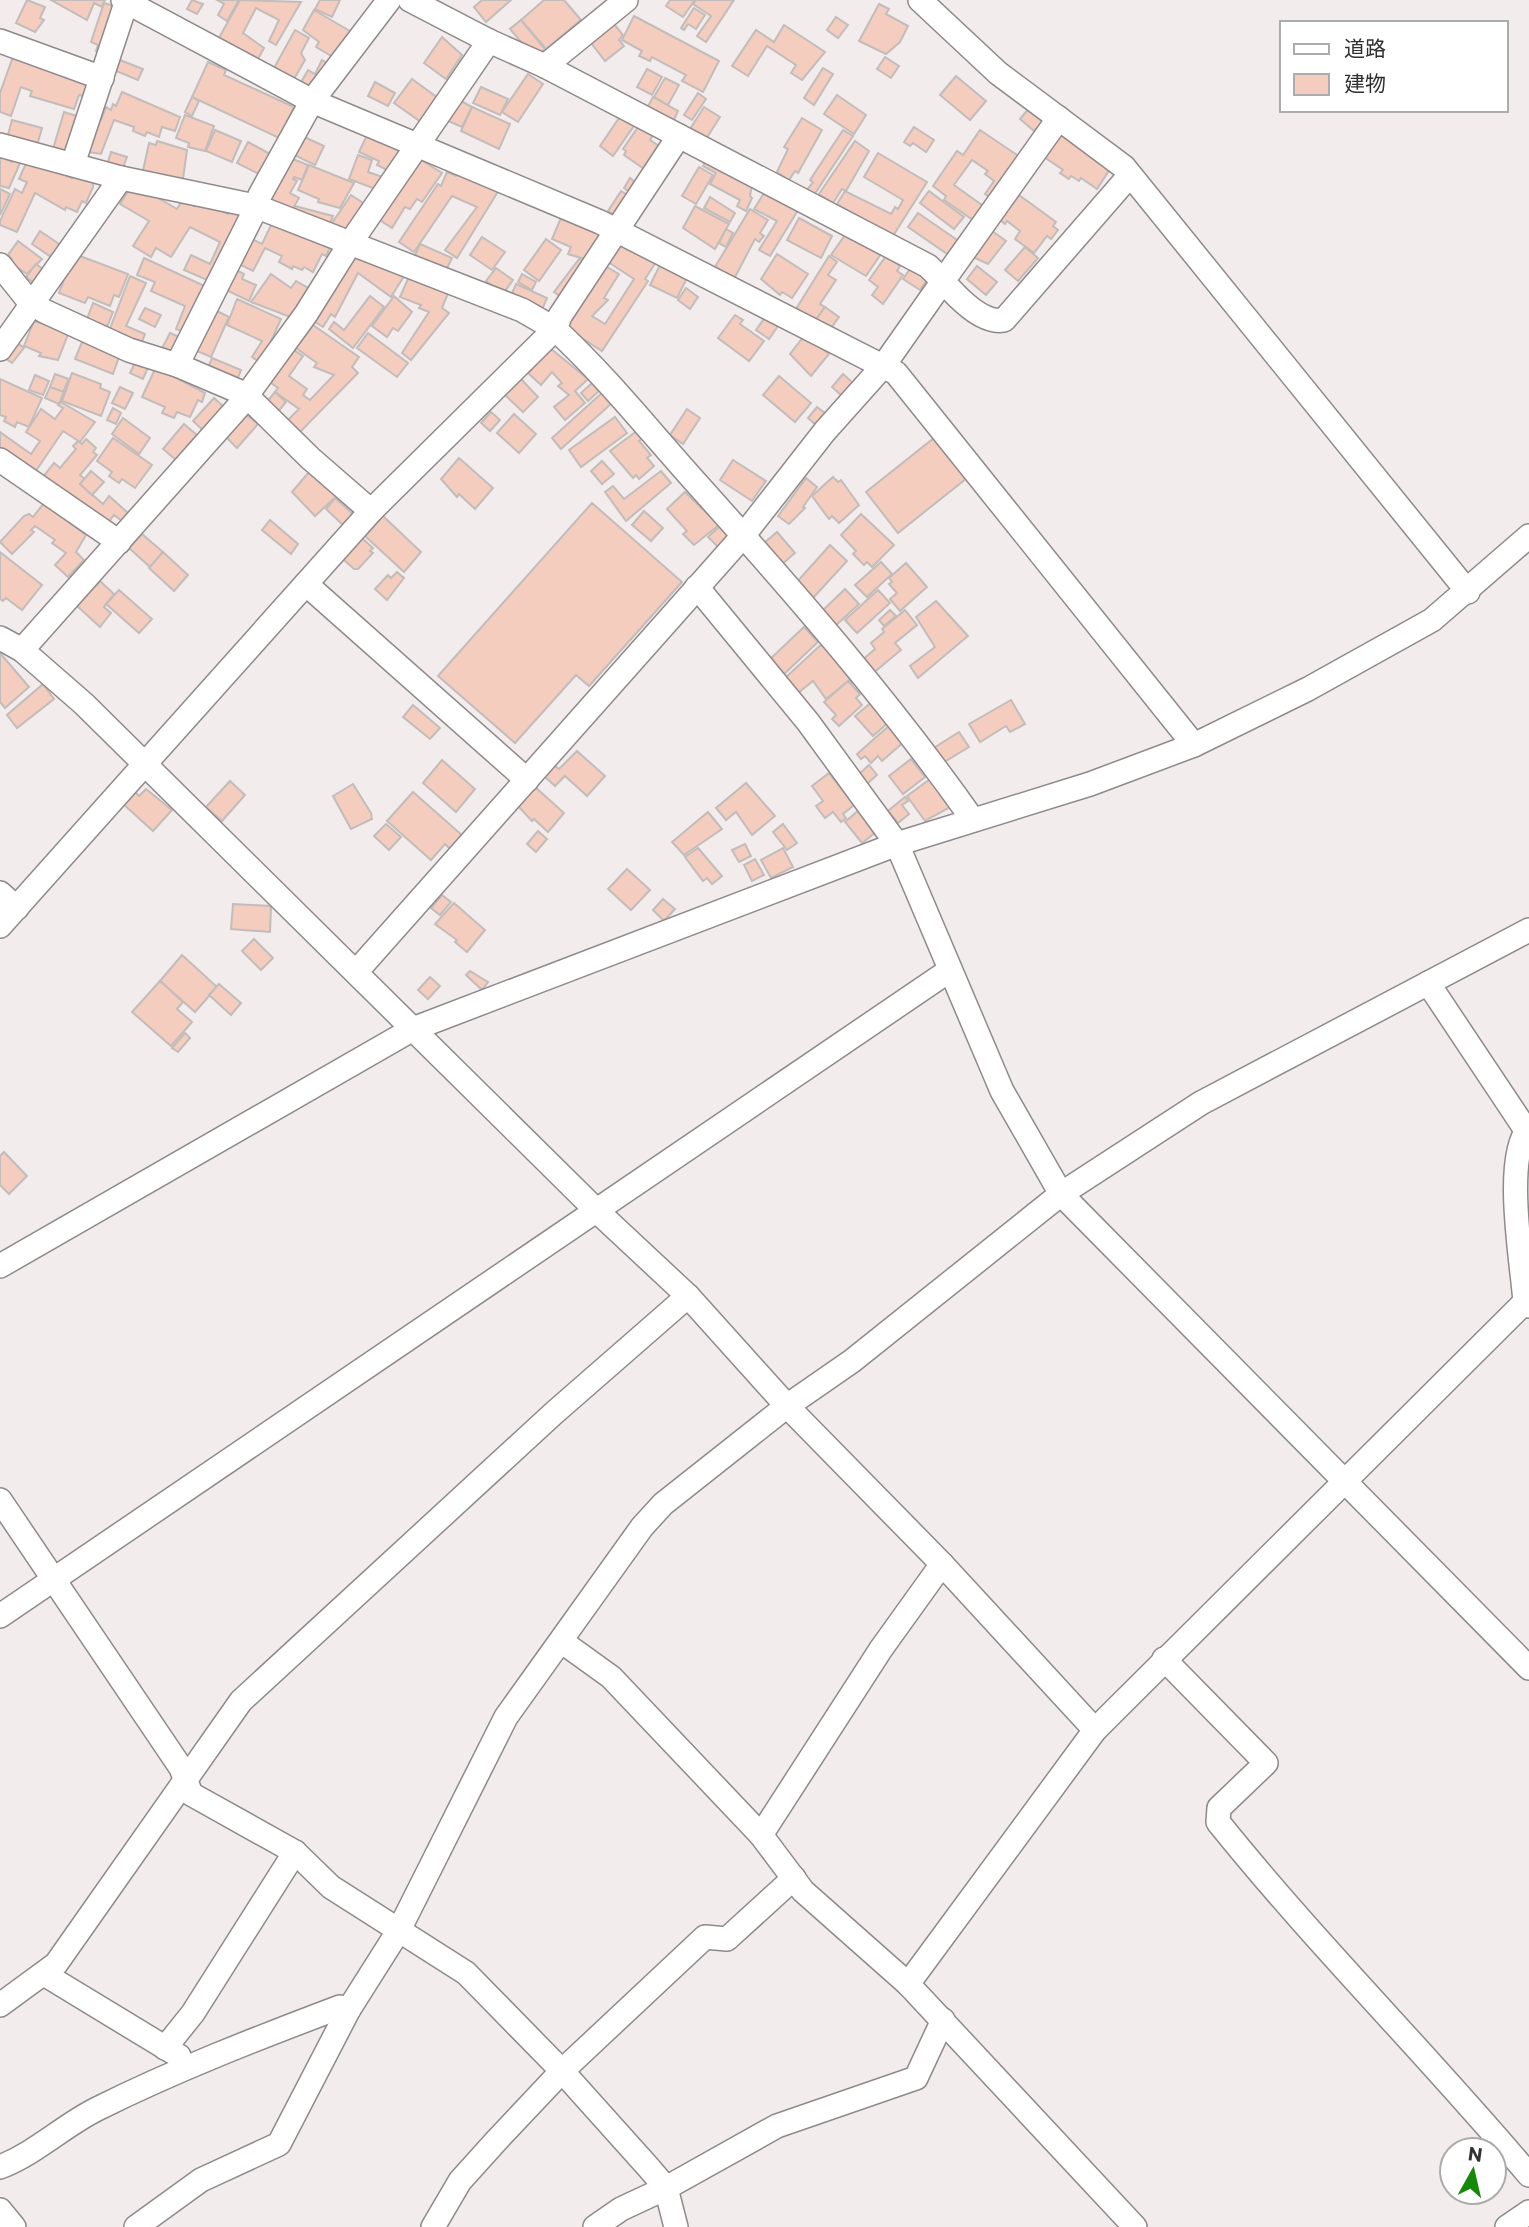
<svg xmlns="http://www.w3.org/2000/svg" width="1529" height="2227" viewBox="0 0 1529 2227" font-family="Commissioner,'Noto Sans JP',sans-serif">
	<rect width="100%" height="100%" fill="#f3ecec"/>
	<g fill="#f4cdbf" stroke="#c2bcba" stroke-width="2">
		<polygon points="27,0 45,7 40,18 44,20 35,32 16,23"/>
		<polygon points="51,0 105,0 102,7 94,3 87,20"/>
		<polygon points="192,0 203,4 197,14 187,9"/>
		<polygon points="217,0 239,0 227,21 218,15 224,4"/>
		<polygon points="240,0 301,2 276,45 269,41 279,20 256,8 243,33 264,48 254,66 215,45"/>
		<polygon points="320,0 340,0 332,17 315,9"/>
		<polygon points="482,0 511,0 486,22 474,7"/>
		<polygon points="544,0 564,0 581,20 546,49 521,20"/>
		<polygon points="670,0 695,0 683,17 666,6"/>
		<polygon points="696,0 734,0 706,42 697,36 711,16 693,4"/>
		<polygon points="104,3 119,8 103,54 96,51 98,45 91,42"/>
		<polygon points="879,4 889,9 886,14 908,26 900,42 886,54 859,41"/>
		<polygon points="694,8 705,15 696,29 688,24 684,30 681,28"/>
		<polygon points="314,10 355,34 340,61 316,47 319,42 303,30"/>
		<polygon points="634,16 719,61 703,92 682,81 686,75 652,57 650,61 639,56 642,51 622,40"/>
		<polygon points="836,17 848,25 838,38 827,30"/>
		<polygon points="521,20 545,49 542,52 527,49 510,29"/>
		<polygon points="614,24 623,35 619,40 624,46 605,61 591,43"/>
		<polygon points="784,25 825,52 802,80 791,73 796,65 767,46 748,76 732,66 756,30 774,42"/>
		<polygon points="295,30 309,38 301,53 305,60 294,79 274,68"/>
		<polygon points="442,37 462,55 446,79 424,63"/>
		<polygon points="14,54 93,81 87,97 79,95 74,109 30,96 32,91 21,87 11,116 0,112 0,93"/>
		<polygon points="885,57 899,66 891,78 877,69"/>
		<polygon points="120,60 143,69 138,80 116,71"/>
		<polygon points="322,60 331,65 313,92 300,84 308,70 315,74"/>
		<polygon points="208,62 226,70 224,75 294,107 279,138 192,97"/>
		<polygon points="823,68 833,74 814,105 804,98"/>
		<polygon points="647,69 662,77 652,95 637,87"/>
		<polygon points="528,74 543,84 518,122 502,112"/>
		<polygon points="956,76 986,101 970,120 940,95"/>
		<polygon points="665,78 679,85 668,105 654,97"/>
		<polygon points="412,79 438,98 421,122 394,103"/>
		<polygon points="375,82 395,93 388,106 368,96"/>
		<polygon points="481,87 508,99 500,115 473,103"/>
		<polygon points="122,92 180,117 175,131 162,127 159,137 147,132 145,136 133,131 134,127 114,120 101,154 82,151 95,117 101,120 106,107 111,110 113,104 116,106"/>
		<polygon points="698,93 706,99 692,120 684,115"/>
		<polygon points="837,95 866,115 854,134 824,114"/>
		<polygon points="192,97 199,101 192,116 185,112"/>
		<polygon points="653,97 678,111 673,122 647,108"/>
		<polygon points="461,101 472,107 462,127 446,120"/>
		<polygon points="472,107 510,124 499,149 461,131"/>
		<polygon points="704,107 720,117 706,139 690,129"/>
		<polygon points="1030,107 1045,119 1034,131 1020,119"/>
		<polygon points="64,112 83,118 71,155 53,149"/>
		<polygon points="185,115 214,126 205,151 188,147 189,143 176,138"/>
		<polygon points="621,115 636,123 613,156 600,146"/>
		<polygon points="802,118 822,130 798,173 795,171 789,180 777,172 788,149 784,147"/>
		<polygon points="12,120 42,128 36,149 6,142"/>
		<polygon points="640,124 655,132 650,140 665,150 636,197 624,188 630,178 635,182 644,169 624,155 626,151 623,149"/>
		<polygon points="914,127 934,140 926,152 913,143 910,146 904,142"/>
		<polygon points="215,130 241,141 232,162 206,151"/>
		<polygon points="843,130 853,136 814,195 807,190 813,182 810,180"/>
		<polygon points="980,130 1020,157 992,199 985,194 994,181 985,174 988,171 972,160 954,185 986,208 976,222 944,200 946,196 933,186 957,151 963,155"/>
		<polygon points="368,133 401,148 391,172 377,165 379,161 359,152"/>
		<polygon points="1060,134 1110,169 1097,189 1081,178 1079,181 1071,176 1069,179 1060,173 1063,170 1044,157"/>
		<polygon points="300,135 324,146 315,165 292,154"/>
		<polygon points="157,141 187,150 182,186 142,175 149,143 156,145"/>
		<polygon points="855,141 869,151 846,191 842,189 833,203 819,194"/>
		<polygon points="248,142 272,155 261,175 237,163"/>
		<polygon points="111,152 127,157 122,170 107,165"/>
		<polygon points="878,153 927,182 893,236 837,204 845,191 891,214 895,207 898,209 903,200 864,177"/>
		<polygon points="358,155 372,160 368,172 383,177 378,190 349,179"/>
		<polygon points="0,156 12,162 14,158 21,161 9,188 0,186"/>
		<polygon points="288,157 308,165 302,180 294,177 293,179 297,181 290,193 299,198 291,212 264,198"/>
		<polygon points="708,157 752,185 750,196 752,198 746,211 737,206 740,200 710,184 716,173 703,166"/>
		<polygon points="418,158 442,173 422,202 417,199 410,209 405,207 392,228 378,219"/>
		<polygon points="27,161 72,178 74,173 93,182 93,187 86,203 82,201 77,212 66,207 65,210 35,193 17,232 0,225 0,221 15,189 22,193 27,182 19,179"/>
		<polygon points="309,165 354,183 340,208 318,202 319,199 298,190"/>
		<polygon points="699,167 713,175 696,204 682,196"/>
		<polygon points="459,170 499,190 457,258 445,250 477,207 452,196 414,252 399,242 438,184 441,186 447,172 456,176"/>
		<polygon points="131,186 141,188 177,209 183,199 194,206 197,200 228,214 232,208 247,217 214,283 184,270 191,255 210,264 220,242 190,227 171,257 156,248 151,257 133,246 149,221 120,204"/>
		<polygon points="0,189 10,194 0,215"/>
		<polygon points="766,190 800,207 770,256 759,250 777,221 754,209"/>
		<polygon points="621,191 634,199 620,219 608,211"/>
		<polygon points="929,191 964,217 954,229 920,203"/>
		<polygon points="351,195 368,206 349,234 332,223"/>
		<polygon points="1019,195 1056,222 1053,226 1058,230 1051,239 1047,236 1034,253 1015,239 1020,231 1007,221 1005,224 1000,220"/>
		<polygon points="710,197 735,213 730,222 704,208"/>
		<polygon points="295,206 333,216 329,227 292,213"/>
		<polygon points="695,206 729,224 715,249 683,228"/>
		<polygon points="750,209 768,220 760,233 764,236 759,242 755,239 734,279 715,267"/>
		<polygon points="563,213 604,233 591,261 568,254 571,247 552,239"/>
		<polygon points="918,213 960,242 950,256 908,227"/>
		<polygon points="799,218 832,236 821,258 787,240"/>
		<polygon points="273,221 331,245 326,256 322,254 313,272 304,267 302,270 293,266 292,269 279,262 282,256 265,248 253,271 235,262 248,237 262,244"/>
		<polygon points="988,228 1006,241 988,264 971,256"/>
		<polygon points="726,229 733,233 726,247 719,243"/>
		<polygon points="40,231 65,248 57,261 32,244"/>
		<polygon points="847,232 881,254 866,276 831,255"/>
		<polygon points="621,235 658,259 645,279 648,281 602,351 562,325 602,264 619,274 604,298 608,300 592,316 605,324 634,279 605,260"/>
		<polygon points="482,237 505,252 492,270 470,255"/>
		<polygon points="546,239 561,250 539,281 524,270"/>
		<polygon points="18,241 42,259 27,274 9,262 12,259 8,255"/>
		<polygon points="420,244 452,258 445,272 414,258"/>
		<polygon points="1025,247 1038,258 1018,281 1005,270"/>
		<polygon points="354,250 406,273 391,297 358,273 335,317 331,314 323,327 308,318"/>
		<polygon points="777,254 808,274 792,298 782,292 780,295 761,279"/>
		<polygon points="80,256 128,274 119,297 114,295 110,306 88,297 85,303 59,293 68,269 71,270"/>
		<polygon points="829,256 837,262 828,275 836,280 820,304 825,307 815,322 796,309"/>
		<polygon points="886,256 900,266 897,271 903,275 883,304 872,295 878,287 869,280"/>
		<polygon points="144,258 211,289 187,333 176,329 185,306 151,291 155,282 137,275"/>
		<polygon points="579,259 590,266 567,301 554,292"/>
		<polygon points="661,263 688,276 677,298 650,285"/>
		<polygon points="36,264 49,274 39,287 26,277"/>
		<polygon points="912,266 929,277 920,290 903,279"/>
		<polygon points="977,266 997,282 986,295 967,279"/>
		<polygon points="496,268 513,280 503,294 486,281"/>
		<polygon points="234,269 244,274 242,279 256,285 249,301 222,288"/>
		<polygon points="412,270 451,286 442,308 449,313 411,360 402,353 429,312 419,308 421,305 400,297"/>
		<polygon points="271,274 291,288 296,281 308,288 293,318 251,302"/>
		<polygon points="522,274 536,282 532,290 518,282"/>
		<polygon points="130,276 146,283 126,326 145,334 140,347 108,334"/>
		<polygon points="516,284 547,298 541,312 510,298"/>
		<polygon points="686,288 698,297 690,309 678,300"/>
		<polygon points="370,296 384,307 353,348 329,329 334,322 344,330"/>
		<polygon points="394,296 412,312 398,331 393,328 387,337 372,326"/>
		<polygon points="237,299 281,319 271,341 275,344 262,364 252,357 262,341 227,325"/>
		<polygon points="93,303 113,312 107,327 87,319"/>
		<polygon points="825,307 839,317 829,331 815,321"/>
		<polygon points="145,308 161,315 155,327 139,319"/>
		<polygon points="215,310 229,317 211,357 197,351"/>
		<polygon points="735,315 743,320 740,324 764,341 749,361 718,338"/>
		<polygon points="766,316 778,326 769,339 756,330"/>
		<polygon points="34,321 69,332 58,360 39,356 41,353 24,346"/>
		<polygon points="313,325 359,357 352,367 358,373 300,432 287,421 299,409 275,392 278,388 264,378 286,345 303,356 289,376 307,389 303,395 310,400 334,375 314,367 317,363 296,348"/>
		<polygon points="170,333 184,339 174,359 160,352"/>
		<polygon points="368,333 408,363 397,377 357,348"/>
		<polygon points="805,335 829,354 811,376 790,354"/>
		<polygon points="14,340 24,348 12,363 2,356"/>
		<polygon points="82,342 120,354 113,374 75,359"/>
		<polygon points="550,348 588,379 575,391 585,403 565,420 554,407 569,395 558,386 562,383 552,372 541,385 528,373 532,369 529,366 533,361 536,364"/>
		<polygon points="137,358 150,363 143,379 130,373"/>
		<polygon points="212,358 241,370 235,385 206,373"/>
		<polygon points="156,367 205,393 202,402 198,400 190,417 177,412 174,418 162,413 165,407 142,397"/>
		<polygon points="72,373 101,384 100,388 110,392 101,416 62,401"/>
		<polygon points="55,374 69,379 63,392 50,387"/>
		<polygon points="843,374 853,383 842,396 832,387"/>
		<polygon points="35,375 49,381 43,395 29,390"/>
		<polygon points="779,376 811,403 795,422 763,395"/>
		<polygon points="0,379 42,398 29,427 17,422 15,427 4,421 6,417 0,415"/>
		<polygon points="521,379 538,397 523,412 505,395"/>
		<polygon points="592,383 599,391 588,401 581,393"/>
		<polygon points="50,387 64,392 59,404 45,398"/>
		<polygon points="120,387 133,393 125,409 112,403"/>
		<polygon points="275,392 286,402 277,413 266,403"/>
		<polygon points="603,392 612,403 561,449 552,438"/>
		<polygon points="214,398 225,408 204,431 193,421"/>
		<polygon points="61,402 95,422 80,442 63,431 31,478 0,456 0,432 31,454 40,441 26,432 41,409 55,419 63,408 58,405"/>
		<polygon points="817,407 826,414 816,425 808,418"/>
		<polygon points="113,408 121,413 116,424 107,420"/>
		<polygon points="687,409 700,418 683,444 670,435"/>
		<polygon points="491,412 500,420 490,431 481,423"/>
		<polygon points="514,414 536,434 519,453 497,433"/>
		<polygon points="242,416 248,416 258,424 237,448 225,436"/>
		<polygon points="615,417 627,433 581,467 569,450"/>
		<polygon points="123,418 150,438 139,454 112,434"/>
		<polygon points="184,424 197,435 176,460 163,449"/>
		<polygon points="638,430 644,437 639,441 651,455 647,458 654,466 639,479 636,475 633,478 610,451"/>
		<polygon points="113,438 152,465 135,488 122,479 119,483 109,476 112,472 97,461"/>
		<polygon points="934,438 967,478 898,533 866,492"/>
		<polygon points="86,439 96,448 93,452 97,455 80,475 85,479 80,484 103,504 109,496 128,513 122,521 114,515 104,528 42,478 54,463 60,468 76,449 73,446 78,441 82,444"/>
		<polygon points="459,458 493,488 475,509 459,494 457,497 441,479"/>
		<polygon points="733,460 766,481 752,501 720,480"/>
		<polygon points="602,461 614,474 602,484 591,471"/>
		<polygon points="91,471 104,482 92,495 80,484"/>
		<polygon points="661,471 671,483 626,521 605,492 613,486 624,499"/>
		<polygon points="309,472 338,495 315,516 292,492"/>
		<polygon points="833,477 838,482 841,480 859,505 839,523 832,516 829,519 812,496"/>
		<polygon points="806,478 817,487 803,507 805,508 789,524 778,516"/>
		<polygon points="685,492 719,525 694,545 683,534 687,531 667,509"/>
		<polygon points="335,498 353,514 343,525 326,509"/>
		<polygon points="44,503 86,535 76,552 84,560 68,577 55,565 66,553 52,543 55,540 35,526 31,530 34,532 12,554 0,542 24,516 29,514 33,517"/>
		<polygon points="592,503 682,582 589,686 576,675 515,743 438,676"/>
		<polygon points="644,511 663,528 651,541 632,525"/>
		<polygon points="861,514 894,545 872,567 867,562 864,565 853,554 856,551 841,535"/>
		<polygon points="383,516 421,552 404,572 365,536"/>
		<polygon points="270,520 298,544 291,554 262,530"/>
		<polygon points="720,526 730,537 718,547 708,537"/>
		<polygon points="777,532 795,553 781,565 763,544"/>
		<polygon points="142,534 163,552 150,567 129,548"/>
		<polygon points="362,538 373,548 370,551 373,553 358,569 354,569 343,559"/>
		<polygon points="830,545 847,561 813,598 796,583"/>
		<polygon points="0,552 42,585 22,610 6,598 3,601 0,599"/>
		<polygon points="163,552 188,575 174,591 149,568"/>
		<polygon points="881,562 892,574 867,597 855,585"/>
		<polygon points="906,563 927,587 900,611 890,599 897,593 889,584 892,582 889,578"/>
		<polygon points="397,572 404,578 387,600 375,589 388,575 391,578"/>
		<polygon points="100,581 114,594 104,607 111,613 100,627 77,606"/>
		<polygon points="845,589 859,604 834,627 820,613"/>
		<polygon points="119,590 152,619 139,633 106,604"/>
		<polygon points="878,590 890,603 857,633 845,620"/>
		<polygon points="936,601 968,636 918,678 910,666 935,647 916,617"/>
		<polygon points="890,610 896,616 884,626 879,620"/>
		<polygon points="905,610 917,625 895,643 901,650 872,674 861,661 875,649 871,643 884,632 882,629"/>
		<polygon points="804,627 818,642 783,675 769,660"/>
		<polygon points="825,641 856,679 852,683 850,680 826,699 813,681 798,693 785,678"/>
		<polygon points="0,653 29,687 5,708 0,702"/>
		<polygon points="848,681 860,694 856,698 862,705 839,726 832,719 836,715 824,702"/>
		<polygon points="43,684 54,699 17,728 7,715"/>
		<polygon points="1011,700 1025,724 1010,732 1006,726 980,742 969,724"/>
		<polygon points="873,701 890,721 873,736 855,716"/>
		<polygon points="413,705 440,728 430,739 403,717"/>
		<polygon points="891,724 905,741 882,761 878,756 871,763 865,756 861,759 857,754"/>
		<polygon points="959,732 969,747 941,764 932,749"/>
		<polygon points="577,751 605,776 587,796 565,776 555,786 544,776 554,765 559,769"/>
		<polygon points="911,759 925,777 903,794 889,776"/>
		<polygon points="442,760 475,789 456,812 423,783"/>
		<polygon points="869,765 877,775 867,784 859,774"/>
		<polygon points="829,773 854,805 843,814 846,818 841,822 833,812 825,818 816,806 823,801 812,786"/>
		<polygon points="933,777 954,805 925,821 907,796"/>
		<polygon points="230,781 245,795 222,821 206,807"/>
		<polygon points="746,783 775,816 752,835 736,812 726,820 716,808"/>
		<polygon points="353,784 371,813 372,819 351,829 333,796"/>
		<polygon points="534,786 564,813 548,832 534,819 532,821 517,805"/>
		<polygon points="146,789 172,810 153,831 122,803 134,791 139,796"/>
		<polygon points="413,792 463,836 451,850 445,844 431,860 387,821"/>
		<polygon points="905,797 908,801 902,805 909,814 898,823 888,811"/>
		<polygon points="859,810 876,832 862,843 845,822"/>
		<polygon points="708,812 722,829 684,855 672,842"/>
		<polygon points="386,824 401,837 389,850 374,836"/>
		<polygon points="783,824 797,843 787,850 773,832"/>
		<polygon points="538,831 547,839 536,852 527,844"/>
		<polygon points="745,844 751,856 739,862 732,850"/>
		<polygon points="698,848 722,876 712,884 707,878 703,881 685,857"/>
		<polygon points="783,848 793,867 771,878 761,860"/>
		<polygon points="755,859 764,875 752,881 744,865"/>
		<polygon points="627,869 650,890 631,910 608,889"/>
		<polygon points="442,895 451,902 440,915 431,908"/>
		<polygon points="663,899 675,909 664,921 653,910"/>
		<polygon points="454,903 485,930 467,952 455,942 457,940 435,924"/>
		<polygon points="233,904 271,906 270,932 231,929"/>
		<polygon points="254,939 273,958 261,970 242,951"/>
		<polygon points="182,955 217,987 195,1012 160,981"/>
		<polygon points="470,971 488,982 482,990 466,975"/>
		<polygon points="430,977 440,986 428,999 418,990"/>
		<polygon points="160,981 183,1002 177,1009 192,1022 171,1046 132,1012"/>
		<polygon points="219,984 241,1003 231,1015 209,995"/>
		<polygon points="185,1033 190,1038 178,1052 172,1048"/>
		<polygon points="4,1152 27,1176 9,1194 0,1185 0,1156"/>
	</g>
	<g fill="none" stroke-linecap="round" stroke-linejoin="round">
		<g stroke="#90898a" stroke-width="26">
			<g id="minor">
				<polyline points="123,0 312,101 600,222 896,373 1194,745"/>
				<polyline points="410,0 489,41"/>
				<polyline points="920,0 998,73 1124,167 1468,592"/>
				<polyline points="0,41 102,78"/>
				<polyline points="545,66 626,0"/>
				<path d="M 1059,118 L 943,281 C 956,296 982,324 1004,320 L 1130,175"/>
				<path d="M 0,145 L 121,178 L 255,206 L 522,310 L 555,329 C 607,377 652,434 699,486 C 795,593 890,702 973,820"/>
				<polyline points="73,164 127,0"/>
				<polyline points="0,265 28,300 44,311 129,350 177,365 245,394 310,458 371,511"/>
				<polyline points="0,349 121,178"/>
				<polyline points="177,365 252,216 260,195 312,101 389,0"/>
				<polyline points="0,460 119,542"/>
				<polyline points="306,584 527,780"/>
				<polyline points="697,587 808,722 897,844 1002,1091 1061,1194 1529,1668"/>
				<polyline points="0,638 22,650 84,704 598,1212 688,1296 787,1406 942,1564 1095,1730"/>
				<polyline points="22,650 239,406 306,314 351,242 489,41 545,66 928,266 943,281 884,365 825,431 743,536 356,972"/>
				<polyline points="0,893 17,908"/>
				<polyline points="0,926 371,511 555,329 560,316 679,136"/>
				<polyline points="1428,983 1526,1130"/>
				<path d="M 1529,1128 C 1503,1157 1522,1262 1525,1302 L 1529,1306"/>
				<polyline points="0,1266 413,1029 897,844 1090,784 1194,745 1308,689 1432,620 1529,536"/>
				<polyline points="0,1500 181,1768 191,1794 295,1852 331,1887 466,1973 562,2071 649,2168 666,2188 676,2227"/>
				<polyline points="0,1616 950,970"/>
				<polyline points="561,1641 611,1677 761,1835 803,1891 908,1984 1135,2227"/>
				<path d="M 1164,1659 L 1266,1763 L 1219,1808 L 1218,1822 C 1316,1944 1428,2055 1529,2175"/>
				<polyline points="761,1835 881,1649 942,1564"/>
				<polyline points="44,1974 179,2056"/>
				<polyline points="908,1984 1095,1730 1525,1302"/>
				<polyline points="0,2005 56,1964 241,1701 554,1413 688,1296"/>
				<polyline points="165,2048 193,2013 295,1852"/>
				<path d="M 0,2167 C 36,2153 63,2126 97,2109 C 175,2070 258,2038 340,2007 L 349,2009"/>
				<polyline points="0,2210 14,2227"/>
				<polyline points="136,2227 201,2180 279,2144 349,2009 399,1930 506,1717 642,1527 663,1504 787,1406 852,1361 1061,1194 1201,1103 1529,930"/>
				<polyline points="433,2227 460,2181 497,2140 562,2071 705,1937 727,1939 794,1878"/>
				<polyline points="595,2227 621,2209 666,2188 777,2126 916,2078 943,2020"/>
				<polyline points="1507,2227 1529,2212"/>
			</g>
		</g>
		<use href="#minor" stroke="#fff" stroke-width="23"/>
	</g>
	<rect x="1280" y="21" width="228" height="91" fill="#ffffff" stroke="#adacac" stroke-width="2"/>
	<rect x="1294" y="44" width="35" height="10" fill="#ffffff" stroke="#adacac" stroke-width="2"/>
	<text x="1344" y="56" font-size="21" fill="#323030">道路</text>
	<rect x="1294" y="74" width="35" height="21" fill="#f4cdbf" stroke="#adacac" stroke-width="2"/>
	<text x="1344" y="91" font-size="21" fill="#323030">建物</text>
	<g transform="translate(1473 2171) rotate(8)"><circle r="33" fill="#ffffff" stroke="#adacac" stroke-width="2"/>
	<path d="M0-5L12 26L0 18L-12 26Z" fill="#178908"/>
	<text y="-10" font-size="19" font-weight="bold" text-anchor="middle" fill="#323030">N</text>
	</g>
</svg>
